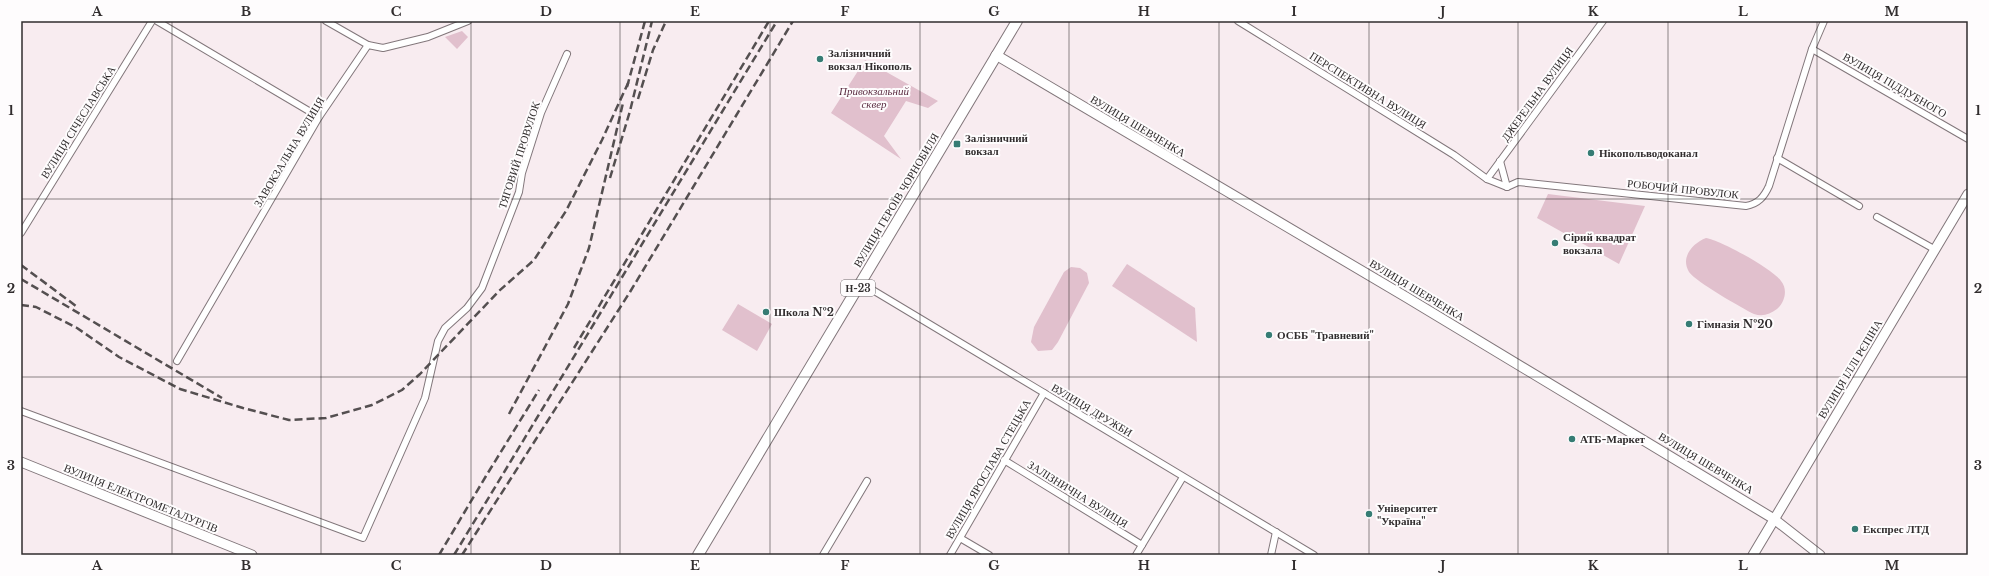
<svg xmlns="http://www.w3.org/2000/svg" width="1989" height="576" viewBox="0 0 1989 576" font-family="'Libre Baskerville',serif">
	<rect width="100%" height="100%" fill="#f8ecf0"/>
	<g fill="#e1c0cd">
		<polygon points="462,31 468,37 457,49 445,37"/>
		<polygon points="865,60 938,101 928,108 906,101 884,136 901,159 831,113"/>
		<polygon points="1548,194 1645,206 1619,264 1537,218"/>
		<path d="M 1706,238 C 1720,240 1773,269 1781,281 C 1788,289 1785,302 1777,309 C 1770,314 1763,317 1754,314 C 1742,308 1696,282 1689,272 C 1680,257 1693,243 1706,238 Z"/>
		<polygon points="1127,264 1195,308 1197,342 1112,286"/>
		<polygon points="1071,267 1080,268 1087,273 1089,283 1058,342 1052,350 1038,351 1031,342 1034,327 1064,272"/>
		<polygon points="738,304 772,324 757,351 722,330"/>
	</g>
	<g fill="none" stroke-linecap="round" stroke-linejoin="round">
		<g stroke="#82777b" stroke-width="8">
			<g id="street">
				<polyline points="157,21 319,117"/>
				<polyline points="326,21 368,45"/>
				<path d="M 1238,21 L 1454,155 L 1487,179 L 1507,187 L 1518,182 L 1746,206 C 1758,204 1764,197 1769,186 L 1812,49 L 1824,21"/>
				<polyline points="1812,49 1968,139"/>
				<polyline points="1777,158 1859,206"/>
				<polyline points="1500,161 1507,187"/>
				<polyline points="1487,179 1603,21"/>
				<polyline points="1877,217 1934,249"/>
				<polyline points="21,233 152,21"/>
				<polyline points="861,283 1314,555"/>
				<polyline points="177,361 319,117 368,45 383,48 428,37 468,21"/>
				<polyline points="21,411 363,538 425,398 438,341 445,328 467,308 482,288 519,192 522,173 541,113 567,54"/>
				<polyline points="1004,460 1142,545"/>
				<polyline points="960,538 989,555"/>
				<polyline points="823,555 867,481"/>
				<polyline points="950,555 1044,393"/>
				<polyline points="1136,555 1183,477"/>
				<polyline points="1271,555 1276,532"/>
			</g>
		</g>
		<g stroke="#82777b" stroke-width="11">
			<g id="secondary">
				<polyline points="996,55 1406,297 1774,519 1820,555"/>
				<polyline points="21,462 252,555"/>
				<polyline points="1753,555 1968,194"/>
			</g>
		</g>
		<g stroke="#82777b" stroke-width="12">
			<polyline id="primary" points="698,555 1017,21"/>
		</g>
		<use href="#street" stroke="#fff" stroke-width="6"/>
		<use href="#secondary" stroke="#fff" stroke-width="9"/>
		<use href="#primary" stroke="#fff" stroke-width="10"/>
		<g stroke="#544f50" stroke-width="2.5" stroke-dasharray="8 4" stroke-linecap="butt">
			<polyline points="627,87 645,21"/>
			<polyline points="638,99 653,50 666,21"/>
			<polyline points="610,178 630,111 652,21"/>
			<polyline points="21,265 76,306"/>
			<polyline points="21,279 222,398"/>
			<polyline points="21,305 36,307 77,328 119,357 180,389 243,408 289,420 326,418 372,405 402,390 420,374 499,291 534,260 566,211 602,140 629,81"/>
			<polyline points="574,348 769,21"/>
			<polyline points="509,414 568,304 589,248 623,103"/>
			<polyline points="439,555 486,476 539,390"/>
			<polyline points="454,555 777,21"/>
			<polyline points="462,555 630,292 793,21"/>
		</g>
	</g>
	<path fill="none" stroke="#312d2e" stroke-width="1" stroke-opacity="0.55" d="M 172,21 L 172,555M 321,21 L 321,555M 471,21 L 471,555M 620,21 L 620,555M 770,21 L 770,555M 920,21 L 920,555M 1069,21 L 1069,555M 1219,21 L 1219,555M 1369,21 L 1369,555M 1518,21 L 1518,555M 1668,21 L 1668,555M 1817,21 L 1817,555M 21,199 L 1968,199M 21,377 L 1968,377"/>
	<g fill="#367c74" stroke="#fefcfd" stroke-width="1.5">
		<circle cx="820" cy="59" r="4"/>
		<rect x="953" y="140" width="8" height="8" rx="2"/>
		<circle cx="1591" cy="153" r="4"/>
		<circle cx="1555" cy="243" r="4"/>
		<circle cx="766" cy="312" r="4"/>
		<circle cx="1689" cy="324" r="4"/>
		<circle cx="1269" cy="335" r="4"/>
		<circle cx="1572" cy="439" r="4"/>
		<circle cx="1369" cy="514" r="4"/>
		<circle cx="1855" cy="529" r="4"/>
	</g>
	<g text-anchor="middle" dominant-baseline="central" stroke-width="4" stroke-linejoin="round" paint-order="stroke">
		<rect fill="#fefcfd" stroke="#6e6b6c" stroke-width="1" x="841" y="280" width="34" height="16" rx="3"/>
		<g font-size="10" font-weight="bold" fill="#312d2e">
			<text x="858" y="288">Н-23</text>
		</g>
		<g font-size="11" font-weight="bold" fill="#312d2e" stroke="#fefcfd" text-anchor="start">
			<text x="828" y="53">Залізничний<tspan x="828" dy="13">вокзал Нікополь</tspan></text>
			<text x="965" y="138">Залізничний<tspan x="965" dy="13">вокзал</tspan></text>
			<text x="1599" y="153">Нікопольводоканал</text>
			<text x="1563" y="237">Сірий квадрат<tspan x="1563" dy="13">вокзала</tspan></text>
			<text x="774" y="312">Школа №2</text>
			<text x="1697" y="324">Гімназія №20</text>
			<text x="1277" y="335">ОСББ "Травневий"</text>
			<text x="1580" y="439">АТБ-Маркет</text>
			<text x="1377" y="508">Університет<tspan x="1377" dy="13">"Україна"</tspan></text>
			<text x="1863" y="529">Експрес ЛТД</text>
		</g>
		<g font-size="11" fill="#312d2e" stroke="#fefcfd">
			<text transform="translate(1895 85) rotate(30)">ВУЛИЦЯ ПІДДУБНОГО</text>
			<text transform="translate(1368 90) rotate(32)">ПЕРСПЕКТИВНА ВУЛИЦЯ</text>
			<text transform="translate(1537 94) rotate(-54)">ДЖЕРЕЛЬНА ВУЛИЦЯ</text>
			<text transform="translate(78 122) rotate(-58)">ВУЛИЦЯ СІЧЕСЛАВСЬКА</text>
			<text transform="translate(1138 126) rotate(31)">ВУЛИЦЯ ШЕВЧЕНКА</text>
			<text transform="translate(289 152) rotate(-59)">ЗАВОКЗАЛЬНА ВУЛИЦЯ</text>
			<text transform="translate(519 155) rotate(-72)">ТЯГОВИЙ ПРОВУЛОК</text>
			<text transform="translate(1683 189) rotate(6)">РОБОЧИЙ ПРОВУЛОК</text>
			<text transform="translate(896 200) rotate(-59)">ВУЛИЦЯ ГЕРОЇВ ЧОРНОБИЛЯ</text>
			<text transform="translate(1417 290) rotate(31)">ВУЛИЦЯ ШЕВЧЕНКА</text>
			<text transform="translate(1850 369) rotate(-59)">ВУЛИЦЯ ІЛЛІ РЄПІНА</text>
			<text transform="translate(1092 410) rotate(31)">ВУЛИЦЯ ДРУЖБИ</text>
			<text transform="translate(1706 463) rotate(31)">ВУЛИЦЯ ШЕВЧЕНКА</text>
			<text transform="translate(988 469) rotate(-60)">ВУЛИЦЯ ЯРОСЛАВА СТЕЦЬКА</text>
			<text transform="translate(1078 494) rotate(32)">ЗАЛІЗНИЧНА ВУЛИЦЯ</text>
			<text transform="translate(141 498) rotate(22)">ВУЛИЦЯ ЕЛЕКТРОМЕТАЛУРГІВ</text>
		</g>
		<g font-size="11" font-style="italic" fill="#5c2e43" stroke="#fefcfd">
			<text x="874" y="91">Привокзальний<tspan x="874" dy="13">сквер</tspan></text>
		</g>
	</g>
	<rect width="1989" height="576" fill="none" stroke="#fefcfd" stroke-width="44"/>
	<rect x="22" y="22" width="1945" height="532" fill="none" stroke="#312d2e" stroke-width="1.5"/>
	<g font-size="13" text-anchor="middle" font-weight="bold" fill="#312d2e">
		<text x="97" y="16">A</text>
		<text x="246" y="16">B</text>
		<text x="396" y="16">C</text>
		<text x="546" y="16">D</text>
		<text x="695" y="16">E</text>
		<text x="845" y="16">F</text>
		<text x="994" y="16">G</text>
		<text x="1144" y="16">H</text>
		<text x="1294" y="16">I</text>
		<text x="1443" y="16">J</text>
		<text x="1593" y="16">K</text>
		<text x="1743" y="16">L</text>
		<text x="1892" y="16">M</text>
		<text x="11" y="115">1</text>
		<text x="1978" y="115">1</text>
		<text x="11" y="293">2</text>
		<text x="1978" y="293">2</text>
		<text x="11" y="470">3</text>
		<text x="1978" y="470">3</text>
		<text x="97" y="570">A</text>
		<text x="246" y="570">B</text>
		<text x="396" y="570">C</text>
		<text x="546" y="570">D</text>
		<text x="695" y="570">E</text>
		<text x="845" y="570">F</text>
		<text x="994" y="570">G</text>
		<text x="1144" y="570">H</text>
		<text x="1294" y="570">I</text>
		<text x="1443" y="570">J</text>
		<text x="1593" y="570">K</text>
		<text x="1743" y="570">L</text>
		<text x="1892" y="570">M</text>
	</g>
</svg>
